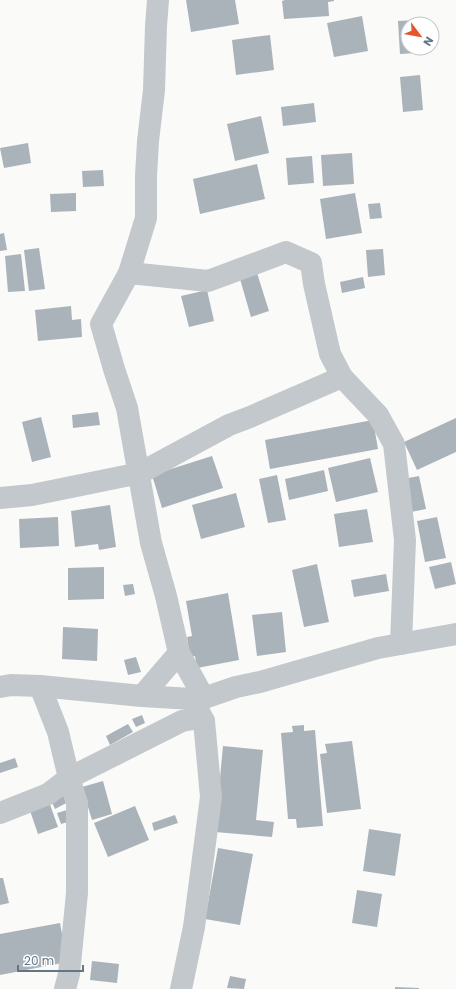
<svg xmlns="http://www.w3.org/2000/svg" width="456" height="989" viewBox="0 0 456 989" font-family="Poppins,sans-serif">
	<rect width="100%" height="100%" fill="#fafaf8"/>
	<g fill="#aab3b9">
		<polygon points="186,0 235,0 239,24 191,32"/>
		<polygon points="285,0 334,0 334,1 328,2 329,16 284,19 282,1"/>
		<polygon points="362,16 368,51 334,57 327,23"/>
		<polygon points="415,20 415,24 408,24 408,48 417,48 417,53 400,54 398,21"/>
		<polygon points="270,35 274,70 236,75 232,40"/>
		<polygon points="420,75 423,110 403,112 400,77"/>
		<polygon points="314,103 316,122 283,126 281,107"/>
		<polygon points="261,116 269,153 235,161 227,124"/>
		<polygon points="28,143 31,163 4,168 0,148"/>
		<polygon points="352,153 354,184 323,186 321,155"/>
		<polygon points="312,156 314,183 288,185 286,158"/>
		<polygon points="257,164 265,199 200,214 193,179"/>
		<polygon points="103,170 104,186 83,187 82,171"/>
		<polygon points="76,193 76,211 51,212 50,194"/>
		<polygon points="355,193 362,233 326,239 320,199"/>
		<polygon points="380,203 382,218 370,219 368,204"/>
		<polygon points="4,233 7,250 0,251 0,234"/>
		<polygon points="39,248 45,289 29,291 24,250"/>
		<polygon points="383,249 385,275 368,277 366,250"/>
		<polygon points="21,254 25,291 8,292 5,256"/>
		<polygon points="257,273 269,311 251,317 240,279"/>
		<polygon points="363,277 365,288 342,293 340,282"/>
		<polygon points="207,290 214,321 189,327 181,296"/>
		<polygon points="71,306 72,320 81,319 82,337 38,341 35,310"/>
		<polygon points="98,412 100,425 73,428 72,415"/>
		<polygon points="41,417 51,457 32,462 22,422"/>
		<polygon points="456,418 456,452 417,470 404,442"/>
		<polygon points="373,420 378,449 270,469 265,440"/>
		<polygon points="212,456 223,488 162,508 152,475"/>
		<polygon points="370,458 378,492 336,502 328,468"/>
		<polygon points="324,470 328,491 289,500 285,479"/>
		<polygon points="277,475 286,520 268,523 259,479"/>
		<polygon points="419,476 426,509 411,512 403,479"/>
		<polygon points="236,493 245,527 201,539 192,505"/>
		<polygon points="110,505 116,547 99,550 98,544 75,547 71,511"/>
		<polygon points="367,509 373,542 339,547 334,514"/>
		<polygon points="58,517 59,546 20,548 19,519"/>
		<polygon points="437,517 446,558 425,562 417,521"/>
		<polygon points="451,562 456,584 435,589 429,567"/>
		<polygon points="317,564 329,622 304,627 292,570"/>
		<polygon points="104,567 104,599 68,600 68,568"/>
		<polygon points="386,574 389,591 354,597 351,580"/>
		<polygon points="133,584 135,594 125,596 123,585"/>
		<polygon points="228,593 239,660 197,668 195,656 190,657 187,637 192,636 186,601"/>
		<polygon points="282,612 286,652 257,656 252,615"/>
		<polygon points="63,627 98,629 97,661 62,659"/>
		<polygon points="136,657 141,672 128,675 124,660"/>
		<polygon points="142,715 145,723 136,727 132,719"/>
		<polygon points="128,724 133,732 110,745 106,736"/>
		<polygon points="304,725 304,731 315,730 323,826 297,828 296,819 288,819 281,733 293,732 292,726"/>
		<polygon points="352,741 361,809 327,813 320,754 327,753 325,744"/>
		<polygon points="223,746 263,750 256,820 274,822 272,837 215,832"/>
		<polygon points="15,758 18,767 0,773 0,763"/>
		<polygon points="103,781 112,814 92,820 82,787"/>
		<polygon points="65,790 70,801 55,809 50,798"/>
		<polygon points="48,799 58,827 38,834 28,805"/>
		<polygon points="135,806 149,840 108,857 94,823"/>
		<polygon points="67,810 71,821 61,824 57,813"/>
		<polygon points="175,815 178,823 154,831 152,823"/>
		<polygon points="369,829 401,834 395,876 363,871"/>
		<polygon points="218,848 253,854 240,925 205,919"/>
		<polygon points="0,878 3,878 9,903 0,905"/>
		<polygon points="357,890 382,894 377,927 352,923"/>
		<polygon points="60,923 67,962 0,975 0,934"/>
		<polygon points="92,961 119,964 117,983 90,980"/>
		<polygon points="230,976 246,979 244,989 227,988"/>
		<polygon points="395,987 419,988 419,989 395,989"/>
	</g>
	<g fill="none" stroke-linecap="round" stroke-linejoin="round">
		<g stroke="#c3c8cc" stroke-width="22">
			<polyline points="158,0 156,26 154,90 148,141 146,176 146,218 129,273 101,324 114,369 127,408 151,543 166,596 179,653 204,698"/>
			<polyline points="129,273 208,281 286,252 311,263 314,284 330,354 342,377 378,415 394,444 405,540 401,644"/>
			<polyline points="0,498 32,495 140,473 229,425 250,417 342,377"/>
			<polyline points="40,686 58,732 69,778 77,803 77,893 69,974 65,989"/>
			<polyline points="0,687 11,685 40,686 142,696 192,699 204,698 236,687 260,682 378,648 456,634"/>
			<polyline points="142,696 179,653"/>
			<polyline points="0,813 48,794 69,778 182,721 193,719 204,721"/>
			<polyline points="181,989 194,927 211,797 204,721 192,699"/>
		</g>
	</g>
	<g transform="translate(420 36) rotate(122)"><circle r="19" fill="#ffffff" stroke="#c1c8cd"/>
	<path d="M0-3L7 15L0 10L-7 15Z" fill="#e4572e"/>
	<text y="-6" font-size="11" font-weight="bold" text-anchor="middle" fill="#657683">N</text>
	</g>
	<path d="M18 965v6h65v-6" fill="none" stroke="#657683" stroke-width="2"/>
	<text x="24" y="965" font-size="12" fill="#657683" stroke="#ffffff" stroke-width="3" paint-order="stroke">20 m</text>
</svg>
